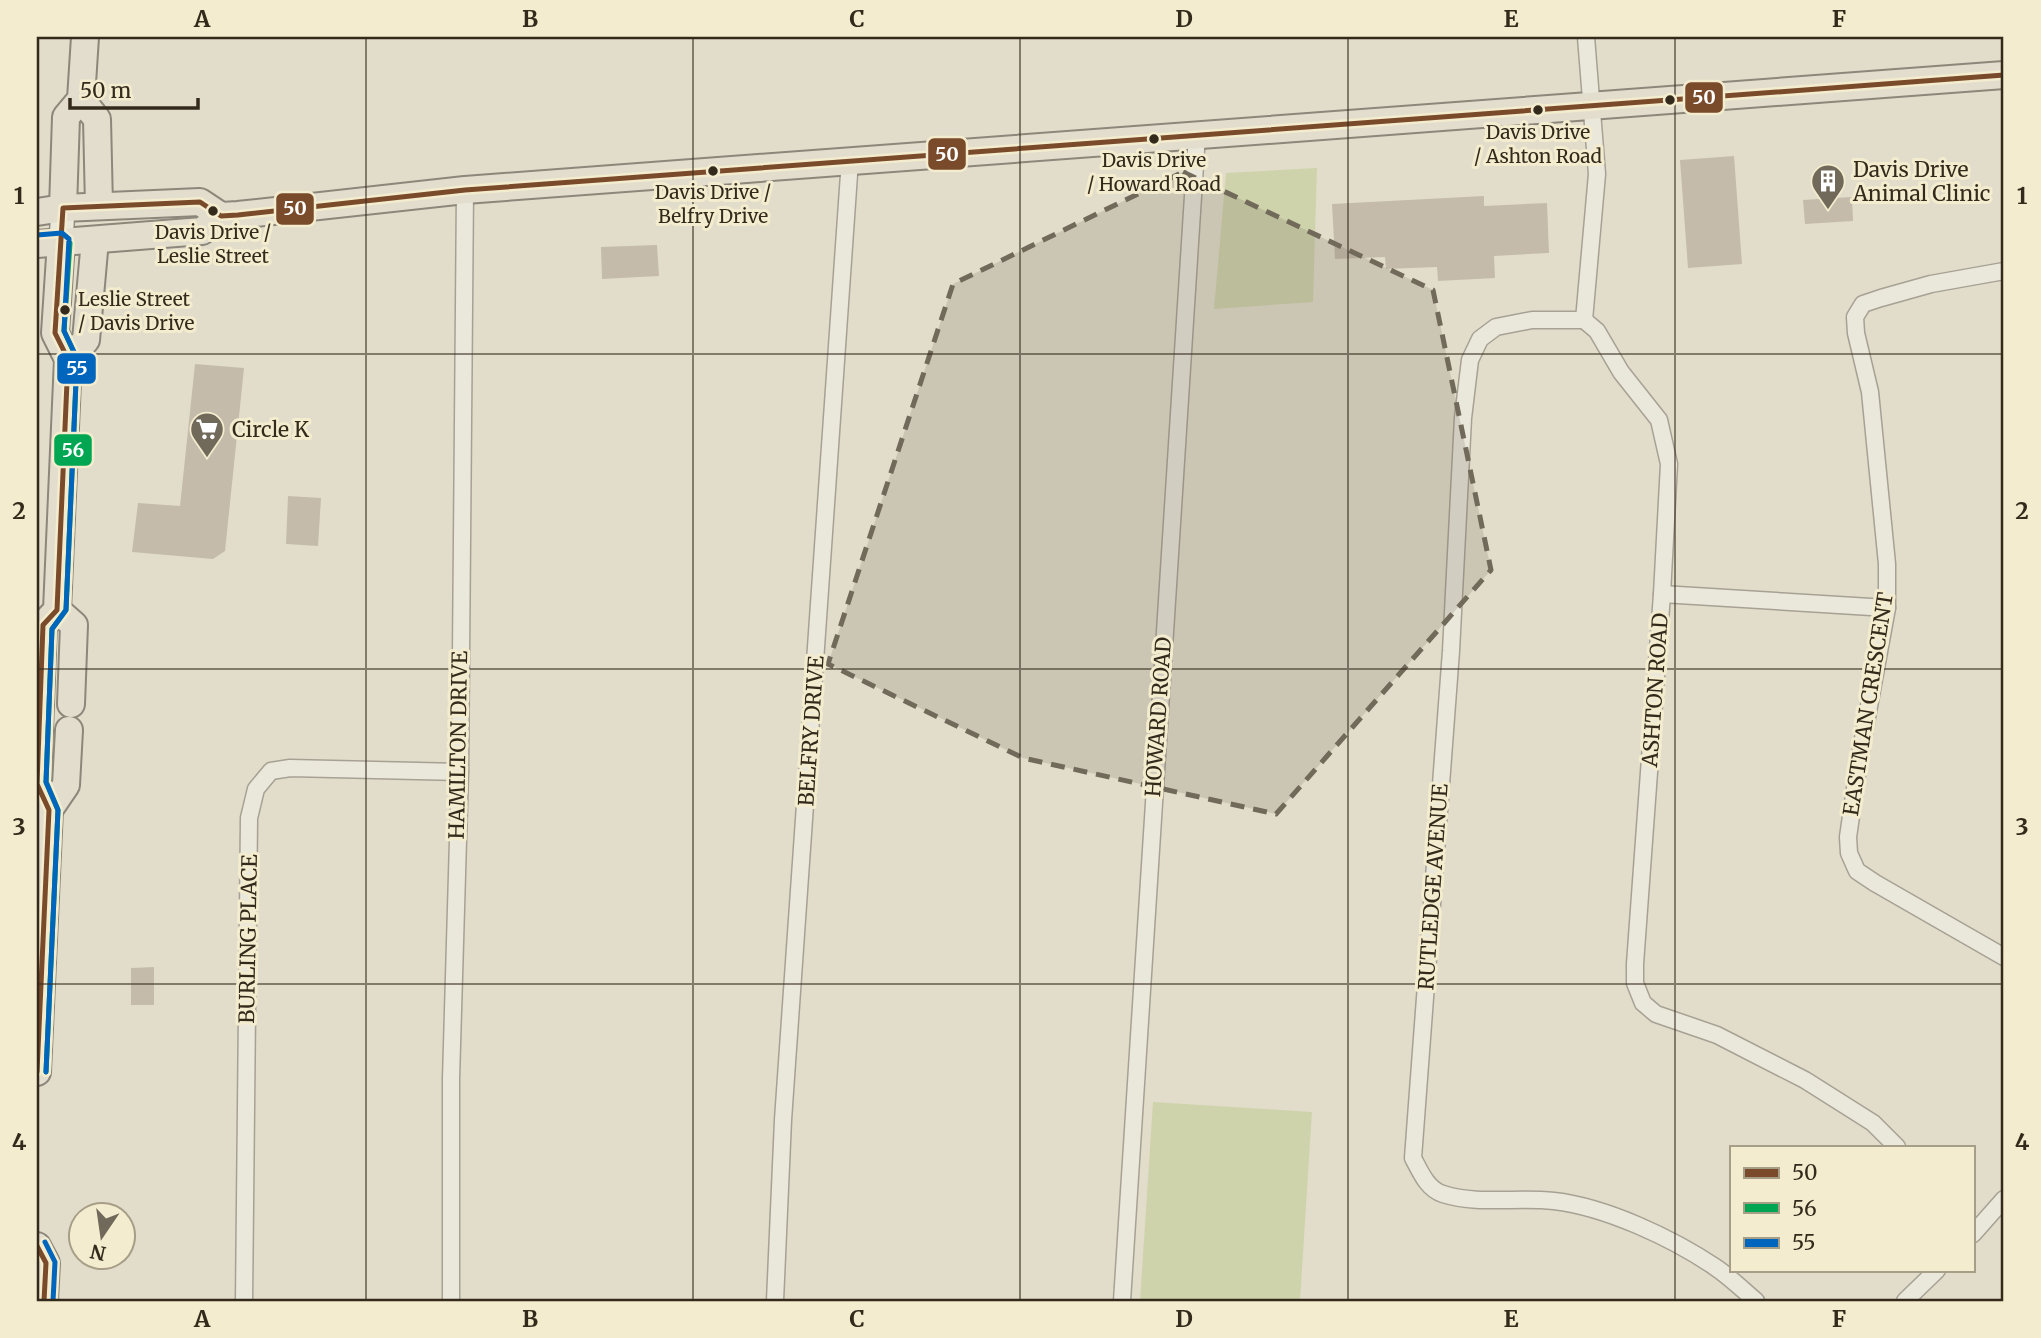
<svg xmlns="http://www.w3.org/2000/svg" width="2041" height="1338" viewBox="0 0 2041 1338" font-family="Merriweather,serif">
	<rect width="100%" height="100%" fill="#e2ddca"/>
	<g fill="#cfd3ac">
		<polygon points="1317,168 1313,302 1214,309 1226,173"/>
		<polygon points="1153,1102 1312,1112 1300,1301 1140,1301"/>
	</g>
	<g fill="#c5bbab">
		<polygon points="1734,156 1742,264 1688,268 1680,160"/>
		<polygon points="1484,196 1484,206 1547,203 1549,253 1494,256 1495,278 1438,281 1437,267 1386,269 1385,257 1335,259 1332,204"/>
		<polygon points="1852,197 1853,221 1805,224 1803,200"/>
		<polygon points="657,245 659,276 602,279 601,247"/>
		<polygon points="195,364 244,368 225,551 213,559 132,552 138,503 180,506"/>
		<polygon points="288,496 321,498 318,546 286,544"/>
		<polygon points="154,967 154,1005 131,1005 131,968"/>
	</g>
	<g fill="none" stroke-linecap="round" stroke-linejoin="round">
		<g stroke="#a7a194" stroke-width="19">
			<g id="street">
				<polyline points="2004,271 1931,284 1881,298 1863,304 1855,317 1856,333 1870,392 1887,564 1887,608 1859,761 1848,837 1849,853 1857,871 1875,883 2004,957"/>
				<path d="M 1584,320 L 1532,320 L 1496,327 L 1480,339 L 1470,360 L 1463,418 L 1451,651 L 1413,1158 C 1420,1171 1427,1189 1443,1194 C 1478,1205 1517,1197 1554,1201 C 1606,1207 1672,1238 1715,1267 C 1730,1277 1743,1290 1756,1301"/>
				<polyline points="1584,320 1597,331 1621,372 1659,420 1669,464 1662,594 1635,964 1635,983 1643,1003 1656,1014 1717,1035 1805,1080 1873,1123 1897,1147"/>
				<polyline points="1584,320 1597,174 1586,37"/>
				<polyline points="1662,594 1887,608"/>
				<polyline points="1973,1234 2004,1199"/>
				<polyline points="244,1301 249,818 256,789 271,771 290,768 460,772"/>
				<polyline points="451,1301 451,1079 460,772 465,190"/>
				<polyline points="775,1301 783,1120 850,160"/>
				<polyline points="1122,1301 1197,134"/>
				<polyline points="1905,1301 1937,1270"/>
			</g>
		</g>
		<g stroke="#969183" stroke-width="26">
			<polyline id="secondary" points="61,242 63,208"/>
		</g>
		<g stroke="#8c877a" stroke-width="30">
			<g id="primary">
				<polyline points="81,99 97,119 99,206"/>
				<polyline points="63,208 66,117 81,99 85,37"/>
				<polyline points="37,212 63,208 200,202 221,216 238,215 465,190 2004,75"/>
				<polyline points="37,244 202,231 221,216"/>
				<polyline points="68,359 86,340 95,240"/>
				<polyline points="57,610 74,625 71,704"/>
				<polyline points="49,810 66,785 69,730"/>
				<polyline points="37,1072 49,810 37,784 43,625 57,610 68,359 55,333 61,242"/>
				<polyline points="37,1246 46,1263 44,1301"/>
			</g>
		</g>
		<use href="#street" stroke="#eae7db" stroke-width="16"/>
		<use href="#secondary" stroke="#eae7db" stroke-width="23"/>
		<use href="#primary" stroke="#e2ddcc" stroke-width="26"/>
		<g stroke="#f4ecce" stroke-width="10">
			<g id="bus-1">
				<polyline points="37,1072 49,810 37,784 43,625 57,610 68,359 55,333 63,208 200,202 221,216 238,215 465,190 2004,75"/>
				<polyline points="37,1246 46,1263 44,1301"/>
			</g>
		</g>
		<g stroke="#f4ecce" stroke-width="10">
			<polyline id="bus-2" points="46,1072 58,810 46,782 52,629 66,610 77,359 64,331 70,243"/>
		</g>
		<g stroke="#f4ecce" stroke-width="10">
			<g id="bus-3">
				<polyline points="37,235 62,233 69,239 64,331 77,358 66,610 52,629 46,782 58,810 46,1072"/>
				<polyline points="45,1242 55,1262 53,1301"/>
			</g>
		</g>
		<use href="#bus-1" stroke="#7a4b2a" stroke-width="5"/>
		<use href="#bus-2" stroke="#00a651" stroke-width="5"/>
		<use href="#bus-3" stroke="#0065bd" stroke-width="5"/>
	</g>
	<path fill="#716959" fill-opacity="0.2" stroke="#716959" stroke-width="5" stroke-dasharray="14 9" stroke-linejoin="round" d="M 1183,172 L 1433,290 L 1491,570 L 1276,814 L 1023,758 L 828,664 L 953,284 Z"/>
	<path fill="none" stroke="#342a1c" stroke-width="2" stroke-opacity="0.55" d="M 366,37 L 366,1301M 693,37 L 693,1301M 1020,37 L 1020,1301M 1348,37 L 1348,1301M 1675,37 L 1675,1301M 37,354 L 2004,354M 37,669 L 2004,669M 37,984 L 2004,984"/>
	<defs>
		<g id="building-pin" transform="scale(1.75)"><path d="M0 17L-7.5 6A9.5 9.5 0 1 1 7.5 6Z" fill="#716959" stroke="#f4ecce"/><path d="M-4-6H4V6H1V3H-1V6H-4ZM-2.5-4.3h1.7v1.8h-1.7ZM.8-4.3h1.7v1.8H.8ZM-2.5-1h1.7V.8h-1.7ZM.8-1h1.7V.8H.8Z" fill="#fff"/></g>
		<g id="supermarket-pin" transform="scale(1.75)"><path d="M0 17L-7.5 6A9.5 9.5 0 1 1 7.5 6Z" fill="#716959" stroke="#f4ecce"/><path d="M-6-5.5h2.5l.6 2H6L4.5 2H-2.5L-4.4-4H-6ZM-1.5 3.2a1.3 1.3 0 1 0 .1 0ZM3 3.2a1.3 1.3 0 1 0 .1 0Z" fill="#fff"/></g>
	</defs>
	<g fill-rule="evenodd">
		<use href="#building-pin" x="1828" y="181"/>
		<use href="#supermarket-pin" x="207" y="429"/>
	</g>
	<g fill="#342a1c" stroke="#f4ecce" stroke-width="2.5">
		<circle cx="1670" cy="100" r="6"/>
		<circle cx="1538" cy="110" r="6"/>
		<circle cx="1154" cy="139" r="6"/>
		<circle cx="713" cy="171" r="6"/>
		<circle cx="213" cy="211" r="6"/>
		<circle cx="65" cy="310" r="6"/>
	</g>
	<g text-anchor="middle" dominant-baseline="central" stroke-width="6" stroke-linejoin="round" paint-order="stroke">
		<g font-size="19" fill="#342a1c" stroke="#f4ecce">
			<text x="1538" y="132">Davis Drive<tspan x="1538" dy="24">/ Ashton Road</tspan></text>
			<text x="1154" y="160">Davis Drive<tspan x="1154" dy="24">/ Howard Road</tspan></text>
			<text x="713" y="192">Davis Drive /<tspan x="713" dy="24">Belfry Drive</tspan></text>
			<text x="213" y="232">Davis Drive /<tspan x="213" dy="24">Leslie Street</tspan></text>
			<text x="78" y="299" text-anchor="start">Leslie Street<tspan x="78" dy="24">/ Davis Drive</tspan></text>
		</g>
		<g font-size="21" fill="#342a1c" stroke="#f4ecce" text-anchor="start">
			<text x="1853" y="169">Davis Drive<tspan x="1853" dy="24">Animal Clinic</tspan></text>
			<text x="232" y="429">Circle K</text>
		</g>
		<g font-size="21" fill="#342a1c" stroke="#f4ecce">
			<text transform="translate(1655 690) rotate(-86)">ASHTON ROAD</text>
			<text transform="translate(1868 704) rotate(-81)">EASTMAN CRESCENT</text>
			<text transform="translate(1158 717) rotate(-86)">HOWARD ROAD</text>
			<text transform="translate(811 731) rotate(-86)">BELFRY DRIVE</text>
			<text transform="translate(458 745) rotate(-89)">HAMILTON DRIVE</text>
			<text transform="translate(1433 887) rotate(-86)">RUTLEDGE AVENUE</text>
			<text transform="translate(248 939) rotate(-89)">BURLING PLACE</text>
		</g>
	</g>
	<g stroke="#f4ecce" stroke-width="2.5">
		<rect x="1684" y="81" width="40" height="33" rx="7" fill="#7a4b2a"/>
		<rect x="927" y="137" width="40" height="34" rx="7" fill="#7a4b2a"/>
		<rect x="275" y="192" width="40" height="34" rx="7" fill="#7a4b2a"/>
		<rect x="56" y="352" width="41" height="33" rx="7" fill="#0065bd"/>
		<rect x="53" y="433" width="40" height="34" rx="7" fill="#00a651"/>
	</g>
	<g font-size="19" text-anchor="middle" font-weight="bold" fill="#fff">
		<text x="1704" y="104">50</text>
		<text x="947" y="161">50</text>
		<text x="295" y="215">50</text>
		<text x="77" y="375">55</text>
		<text x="73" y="457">56</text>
	</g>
	<rect width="2041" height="1338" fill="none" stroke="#f4ecce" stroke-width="77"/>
	<rect x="1730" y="1146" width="245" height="126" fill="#f4ecce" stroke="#a79e87" stroke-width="2"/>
	<rect x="1744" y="1168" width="35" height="10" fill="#7a4b2a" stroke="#a79e87" stroke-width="2"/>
	<text x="1792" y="1180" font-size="21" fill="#342a1c">50</text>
	<rect x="1744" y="1203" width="35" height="10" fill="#00a651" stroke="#a79e87" stroke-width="2"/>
	<text x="1792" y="1216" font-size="21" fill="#342a1c">56</text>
	<rect x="1744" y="1238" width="35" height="10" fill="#0065bd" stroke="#a79e87" stroke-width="2"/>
	<text x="1792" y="1250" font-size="21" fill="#342a1c">55</text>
	<g transform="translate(102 1236) rotate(193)"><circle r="33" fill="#f4ecce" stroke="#a79e87" stroke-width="2"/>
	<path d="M0-5L12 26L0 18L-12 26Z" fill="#716959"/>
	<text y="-10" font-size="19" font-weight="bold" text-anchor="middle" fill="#342a1c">N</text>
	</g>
	<path d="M70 98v10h128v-10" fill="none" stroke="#342a1c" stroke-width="3.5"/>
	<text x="80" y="98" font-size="21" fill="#342a1c" stroke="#f4ecce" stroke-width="5" paint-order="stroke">50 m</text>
	<rect x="38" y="38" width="1964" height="1262" fill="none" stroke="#342a1c" stroke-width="2.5"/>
	<g font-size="23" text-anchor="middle" font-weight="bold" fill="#342a1c">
		<text x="202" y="27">A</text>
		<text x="530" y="27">B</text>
		<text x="857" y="27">C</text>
		<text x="1184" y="27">D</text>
		<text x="1511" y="27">E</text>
		<text x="1839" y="27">F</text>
		<text x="19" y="204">1</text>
		<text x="2022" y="204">1</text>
		<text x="19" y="519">2</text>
		<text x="2022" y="519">2</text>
		<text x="19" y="835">3</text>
		<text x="2022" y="835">3</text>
		<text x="19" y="1150">4</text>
		<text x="2022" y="1150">4</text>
		<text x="202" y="1327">A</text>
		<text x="530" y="1327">B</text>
		<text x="857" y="1327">C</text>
		<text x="1184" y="1327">D</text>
		<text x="1511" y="1327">E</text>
		<text x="1839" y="1327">F</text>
	</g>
</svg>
